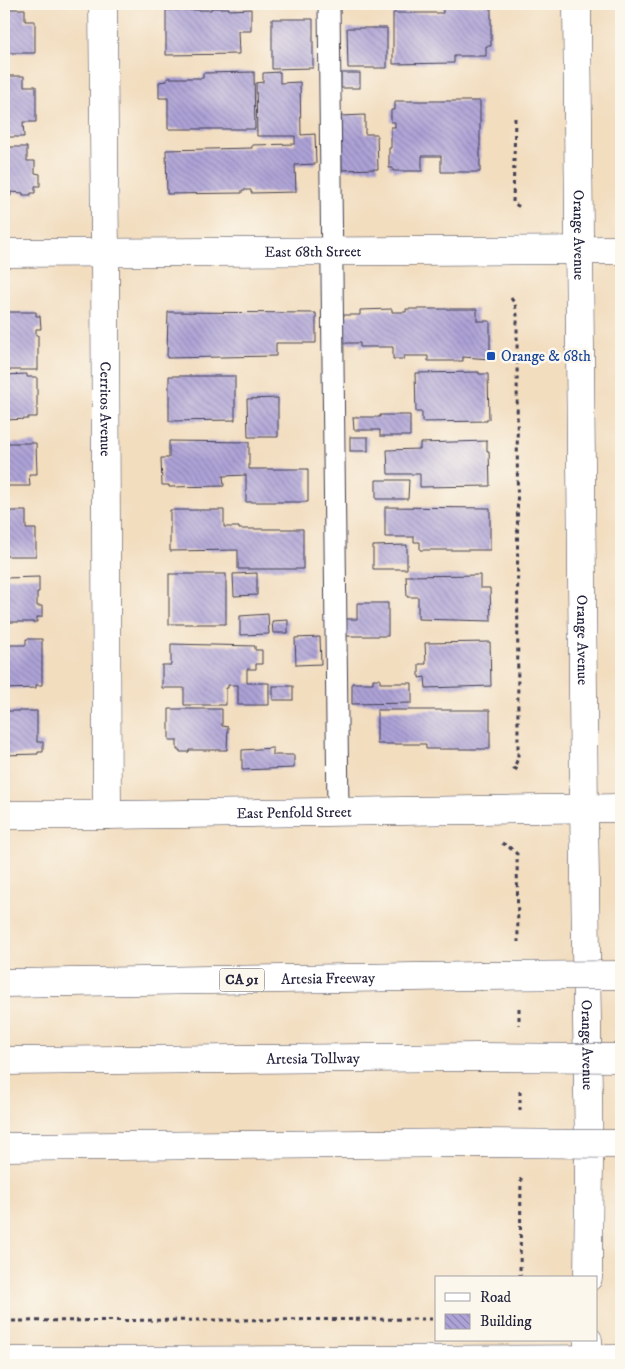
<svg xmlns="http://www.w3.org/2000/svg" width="625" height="1369" viewBox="0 0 625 1369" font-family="'IM FELL DW Pica',serif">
	<defs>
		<pattern id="building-back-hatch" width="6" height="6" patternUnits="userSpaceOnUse" patternTransform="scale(1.25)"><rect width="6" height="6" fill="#aea3d7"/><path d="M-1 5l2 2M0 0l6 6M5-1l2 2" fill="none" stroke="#8d84b0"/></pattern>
	</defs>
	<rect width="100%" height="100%" fill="#fbf7ec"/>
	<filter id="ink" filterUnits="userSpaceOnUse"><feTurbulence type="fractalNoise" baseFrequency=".02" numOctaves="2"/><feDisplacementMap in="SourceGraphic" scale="10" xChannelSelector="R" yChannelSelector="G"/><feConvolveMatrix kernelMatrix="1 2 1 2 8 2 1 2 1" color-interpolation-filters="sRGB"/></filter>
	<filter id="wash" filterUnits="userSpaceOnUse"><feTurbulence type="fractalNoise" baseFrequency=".0096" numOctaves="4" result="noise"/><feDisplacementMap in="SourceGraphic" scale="20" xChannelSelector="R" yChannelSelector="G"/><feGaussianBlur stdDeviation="1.12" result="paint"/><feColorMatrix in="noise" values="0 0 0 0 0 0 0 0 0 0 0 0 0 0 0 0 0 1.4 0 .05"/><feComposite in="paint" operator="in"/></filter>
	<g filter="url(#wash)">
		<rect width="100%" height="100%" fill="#f2ddbf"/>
		<g id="blocks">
			<g fill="url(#building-back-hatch)">
				<polygon points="491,5 491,46 486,46 486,56 454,56 454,63 393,64 393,13 443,13 443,6"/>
				<polygon points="211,8 229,8 229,10 251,9 251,31 238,31 239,54 166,55 166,10 211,10"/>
				<polygon points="4,9 25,9 25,21 35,21 35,53 4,53"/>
				<polygon points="272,19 313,19 313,68 272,69"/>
				<polygon points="347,28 387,28 387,68 348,68"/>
				<polygon points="254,72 255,129 168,129 168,98 159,98 159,82 167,81 167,78 203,78 203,73"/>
				<polygon points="280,72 280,83 300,82 301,135 315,134 316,164 295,165 296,192 251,193 251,190 242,190 242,193 167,194 166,150 252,148 252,145 295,144 295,136 257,136 256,83 263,82 263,73"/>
				<rect x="341" y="73" width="19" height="15"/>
				<polygon points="4,76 24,76 24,86 36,86 36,122 23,122 24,137 4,137"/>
				<polygon points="395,101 480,101 480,172 441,172 441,156 422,156 422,171 393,171 393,168 389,168 389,148 391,148 391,127 395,127 395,122 391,122 391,110 395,110"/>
				<polygon points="365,115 365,134 377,134 378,169 342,170 341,116"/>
				<polygon points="4,147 27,147 27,161 35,161 35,173 40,174 40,186 35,186 35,193 31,193 31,195 23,195 23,193 11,192 11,196 4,196"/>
				<polygon points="392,309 392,312 406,312 406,309 477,309 477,321 490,321 490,359 463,357 463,361 428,361 428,356 404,356 404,359 393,359 393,347 360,347 360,343 340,343 340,315 360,315 360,310"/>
				<polygon points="4,312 36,312 36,316 40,316 41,329 36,329 36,335 38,335 38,370 4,370"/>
				<polygon points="168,312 316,313 316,343 276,343 276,356 167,358"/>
				<polygon points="479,372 479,374 488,374 489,419 487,419 487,421 422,422 422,412 416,412 415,373"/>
				<polygon points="27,374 27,377 37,377 37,417 28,417 28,419 4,420 4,375"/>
				<polygon points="169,376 235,376 235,420 169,421"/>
				<polygon points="278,398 278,437 248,437 247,399"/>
				<polygon points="380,415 410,415 410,436 380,436 380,430 354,430 353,417 380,417"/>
				<rect x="350" y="437" width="18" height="14"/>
				<polygon points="169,441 249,442 249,469 308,469 308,502 246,502 246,475 223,476 224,486 169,487 169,485 162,485 161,458 169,458"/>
				<polygon points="487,441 487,451 489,451 490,486 420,487 420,474 388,474 387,450 420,449 420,443"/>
				<polygon points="4,443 36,443 37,474 29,474 30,486 4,486"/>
				<polygon points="376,480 409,480 408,499 376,499"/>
				<polygon points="385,507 490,508 490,550 420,550 420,542 414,542 414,537 385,537"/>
				<polygon points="170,510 224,510 224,527 239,527 239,529 303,529 303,569 238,569 238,550 170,551"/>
				<polygon points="4,511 26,511 26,529 36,529 36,556 4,556"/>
				<polygon points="407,545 407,569 373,569 373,546"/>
				<polygon points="257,573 257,595 234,596 233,574"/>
				<rect x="169" y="574" width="57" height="50"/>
				<polygon points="480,575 480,588 490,588 491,621 418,619 418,597 407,597 406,576"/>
				<polygon points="39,577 39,592 37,592 37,606 42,606 42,617 37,617 37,622 4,622 4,578"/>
				<polygon points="357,603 388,603 388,636 340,636 340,619 357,619"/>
				<polygon points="268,614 269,634 240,635 240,616"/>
				<polygon points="288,620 288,633 273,633 272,621"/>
				<polygon points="320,637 321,664 296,665 295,638"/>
				<polygon points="26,639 42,639 42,685 36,685 36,688 4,689 4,645 26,645"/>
				<polygon points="490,642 491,686 426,688 425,677 419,678 419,664 426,664 425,643"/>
				<polygon points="171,644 255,646 255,650 262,650 262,664 256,664 256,669 247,669 247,683 269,683 269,705 238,705 238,685 228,685 228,688 226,688 226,705 184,705 184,688 162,688 162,665 171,665"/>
				<polygon points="373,679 380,679 380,683 412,683 412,703 352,704 352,683 373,683"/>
				<rect x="273" y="686" width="20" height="14"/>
				<polygon points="169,709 222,709 222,726 228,727 227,750 189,750 189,752 180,752 180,750 177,750 177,740 169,740"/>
				<polygon points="377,710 490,710 490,749 426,749 426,744 377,744"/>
				<polygon points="4,711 37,711 37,742 43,742 43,752 38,752 38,754 4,755"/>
				<polygon points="273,748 273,755 294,755 294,768 242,770 242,750"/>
			</g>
		</g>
	</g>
	<g filter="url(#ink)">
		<use href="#blocks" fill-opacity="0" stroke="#413e4f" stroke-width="1"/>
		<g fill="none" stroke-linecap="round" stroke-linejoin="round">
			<g stroke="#413e4f" stroke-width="23">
				<polyline id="lane" points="329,4 338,812"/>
			</g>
			<g stroke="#413e4f" stroke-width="29">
				<g id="street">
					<path id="s1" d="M 103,4 L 105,253 L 107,815"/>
					<path id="s2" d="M 4,815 L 107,815 L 621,808"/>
					<polyline points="4,1361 621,1359"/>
				</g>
			</g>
			<g stroke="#413e4f" stroke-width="29">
				<g id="secondary">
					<path id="s3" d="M 577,4 L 584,808 L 589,1162 L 588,1278"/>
					<path id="s4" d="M 4,253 L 621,250"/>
					<polyline points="588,1365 588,1340"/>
				</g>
			</g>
			<g stroke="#413e4f" stroke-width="29">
				<g id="highway">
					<path id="s5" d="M 4,983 L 480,976"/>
					<path id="s6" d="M 4,1061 L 478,1057"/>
					<polyline points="4,1147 480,1143"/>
				</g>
			</g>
			<g stroke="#413e4f" stroke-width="3" stroke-dasharray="4 4" stroke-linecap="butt">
				<polyline points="515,118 513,203 520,207"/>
				<polyline points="511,298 515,304 517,315 518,758 514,768 518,770"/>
				<polyline points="502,843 509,847 517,854 518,942"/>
				<polyline points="519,1008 519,1025"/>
				<polyline points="520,1091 520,1110"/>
				<polyline points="520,1278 521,1176"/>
				<polyline points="4,1321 436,1319"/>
			</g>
			<use href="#lane" stroke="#fff" stroke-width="21"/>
			<use href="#street" stroke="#fff" stroke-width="28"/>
			<use href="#secondary" stroke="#fff" stroke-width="28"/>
			<use href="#highway" stroke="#fff" stroke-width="28"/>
			<g stroke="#413e4f" stroke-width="29" stroke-linecap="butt">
				<g id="highway-bridge">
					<polyline points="480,976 621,975"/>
					<polyline points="478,1057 621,1058"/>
					<polyline points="480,1143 621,1144"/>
				</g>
			</g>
			<use href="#highway-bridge" stroke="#fff" stroke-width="28"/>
		</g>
	</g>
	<rect fill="#1a4fb4" stroke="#fbf7ec" stroke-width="2" x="486" y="351" width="10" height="10" rx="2.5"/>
	<g text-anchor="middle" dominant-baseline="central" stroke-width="5" stroke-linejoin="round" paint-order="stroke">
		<rect fill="#fbf7ec" stroke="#636270" stroke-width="1" x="219.5" y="968.5" width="45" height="23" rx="4"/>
		<g font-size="14" font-weight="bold" fill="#22223b">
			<text x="242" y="980">CA 91</text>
		</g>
		<g font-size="15" fill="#22223b" stroke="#fbf7ec">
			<text stroke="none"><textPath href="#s3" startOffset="231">Orange Avenue</textPath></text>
			<text stroke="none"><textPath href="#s4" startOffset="309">East 68th Street</textPath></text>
			<text stroke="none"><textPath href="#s1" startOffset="405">Cerritos Avenue</textPath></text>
			<text stroke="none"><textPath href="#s3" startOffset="636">Orange Avenue</textPath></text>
			<text stroke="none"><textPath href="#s2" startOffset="290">East Penfold Street</textPath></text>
			<text stroke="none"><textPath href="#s5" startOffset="324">Artesia Freeway</textPath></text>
			<text stroke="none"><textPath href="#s3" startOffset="1041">Orange Avenue</textPath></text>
			<text stroke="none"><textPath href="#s6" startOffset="309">Artesia Tollway</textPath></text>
		</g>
		<g font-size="15" fill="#164399" stroke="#fbf7ec" text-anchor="start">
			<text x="501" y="356">Orange &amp; 68th</text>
		</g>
	</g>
	<rect width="625" height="1369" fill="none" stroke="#fbf7ec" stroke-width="20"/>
	<rect x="435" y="1276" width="162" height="65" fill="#fbf7ec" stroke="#a4a2a5"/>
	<rect x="445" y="1293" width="25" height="8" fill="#ffffff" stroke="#a4a2a5"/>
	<text x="480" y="1302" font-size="15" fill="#22223b">Road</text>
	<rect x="445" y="1314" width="25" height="15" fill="url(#building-back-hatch)" stroke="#a4a2a5"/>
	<text x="480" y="1326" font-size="15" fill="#22223b">Building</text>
</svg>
